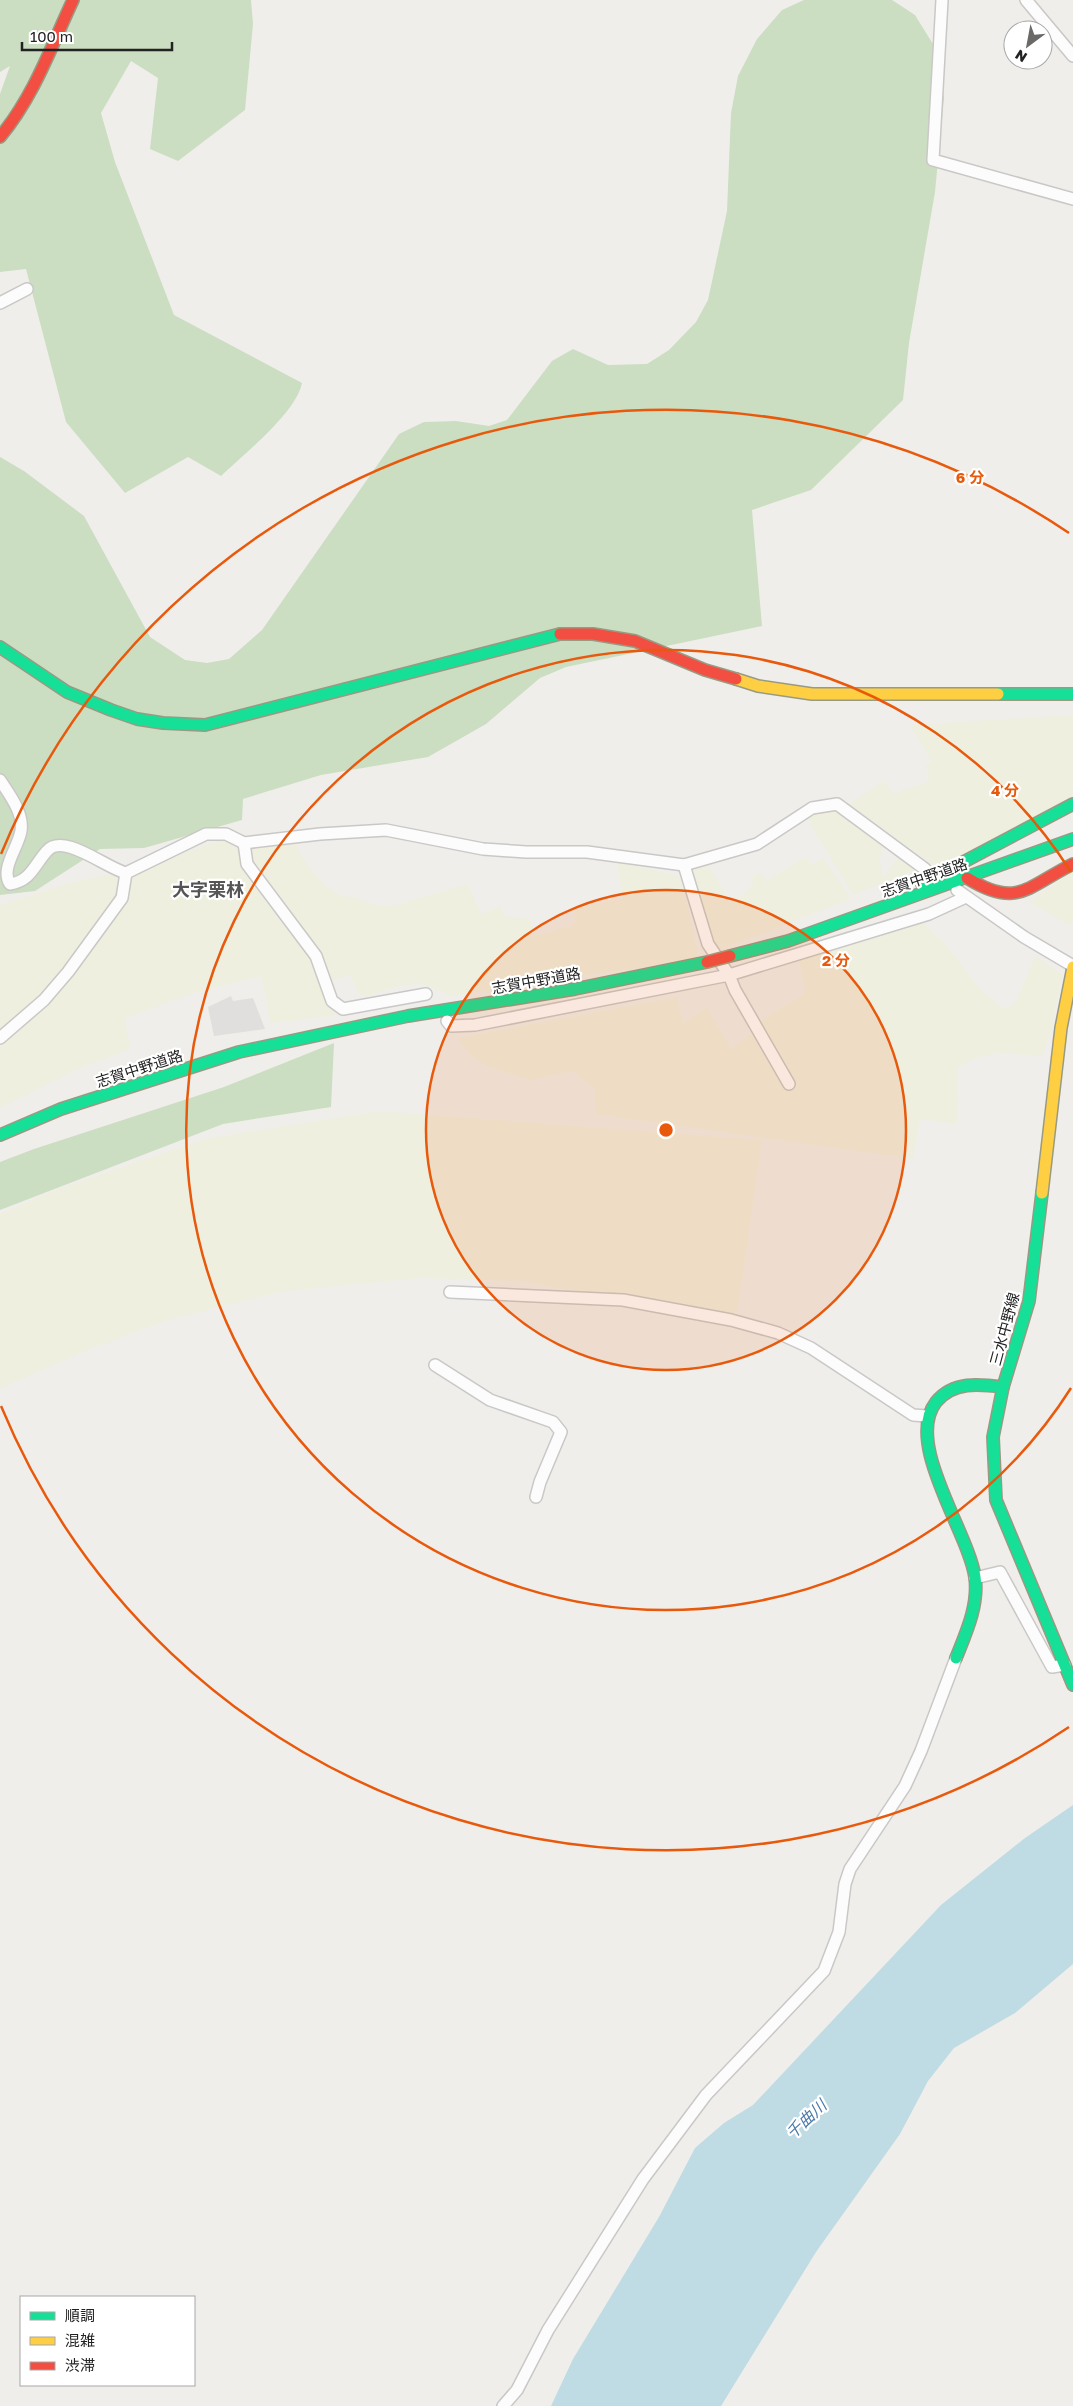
<svg xmlns="http://www.w3.org/2000/svg" width="1073" height="2406" viewBox="0 0 1073 2406" font-family="'Golos Text','Noto Sans JP',sans-serif">
	<rect width="100%" height="100%" fill="#f0eeeb"/>
	<g fill="#efefdf">
		<polygon points="1073,715 1073,795 1003,836 938,869 849,804 884,781 893,794 929,781 926,765 932,763 910,725"/>
		<polygon points="829,808 837,811 883,846 879,860 883,877 900,856 918,869 853,895 806,817 814,811"/>
		<polygon points="224,839 236,843 244,865 316,959 327,995 341,1015 271,1023 261,976 196,992 125,1018 130,1049 78,1069 0,1108 0,905 67,884 106,875 125,877 161,860"/>
		<polygon points="295,841 301,856 325,886 341,896 354,897 376,906 396,905 468,884 481,914 501,907 505,917 529,918 535,936 574,924 575,909 623,898 616,861 681,877 699,958 451,996 422,984 401,985 368,996 359,994 350,974 329,982 251,867 251,847"/>
		<polygon points="805,857 812,864 824,858 851,899 719,950 710,939 689,869 707,862 730,903 739,898 753,884 752,876 763,873 766,881"/>
		<polygon points="1073,871 1073,921 1070,926 1029,902"/>
		<polygon points="921,921 946,945 982,991 1004,1009 1015,1004 1035,956 1062,974 1052,1027 1042,1056 995,1053 971,1060 958,1068 957,1124 920,1119 913,1159 595,1114 595,1090 573,1071 530,1080 488,1067 469,1054 458,1038 677,997 683,1023 707,1007 731,1049 756,1031 757,1023 806,993 798,957"/>
		<polygon points="380,1111 762,1140 736,1322 522,1281 419,1278 279,1292 171,1319 82,1352 0,1389 0,1214 56,1190 204,1139"/>
	</g>
	<g fill="#cbdec1">
		<path d="M 0,0 L 251,0 L 253,24 L 245,110 L 178,161 L 150,149 L 158,78 L 131,61 L 101,113 L 115,162 L 174,315 L 302,383 C 296,413 244,454 221,476 L 188,457 L 125,493 L 66,422 L 26,269 L 0,272 L 0,94 L 10,66 L 0,72 Z"/>
		<polygon points="804,0 892,0 915,15 936,49 944,98 935,192 909,343 903,400 811,490 752,510 762,626 566,667 540,678 486,724 428,757 321,775 243,799 242,820 144,848 100,849 35,891 0,895 0,457 24,471 84,516 150,637 185,660 207,663 229,659 262,630 399,434 424,422 456,421 489,426 507,420 552,361 573,349 608,365 647,364 669,350 696,322 708,300 727,211 731,113 738,76 757,39 782,10"/>
		<polygon points="334,1043 331,1107 223,1124 0,1210 0,1162 34,1149 224,1087"/>
	</g>
	<polygon fill="#e0dfde" points="231,996 233,1001 253,998 265,1029 214,1036 208,1007"/>
	<polygon fill="#bfdbe3" points="1073,1805 1073,1964 1015,2013 954,2048 928,2081 900,2134 816,2252 721,2406 551,2406 573,2359 659,2217 695,2148 724,2123 753,2105 941,1905 1025,1838"/>
	<g fill="none" stroke-linecap="round" stroke-linejoin="round">
		<g stroke="#c9c8c7" stroke-width="14">
			<g id="street">
				<polyline points="942,0 933,160 1073,199"/>
				<polyline points="1026,0 1073,56"/>
				<polyline points="0,303 27,289"/>
				<path d="M 0,780 C 9,794 24,813 21,831 C 18,848 0,869 10,884 C 31,881 34,865 47,851 C 63,832 106,868 126,873 L 206,834 L 226,834 L 244,843 L 320,834 L 386,830 L 483,849 L 526,852 L 587,852 L 684,865 L 757,844 L 812,808 L 837,804 L 925,869"/>
				<polyline points="244,843 247,864 316,956 332,1001 343,1009 426,994"/>
				<polyline points="684,865 708,944 729,975 735,990 789,1084"/>
				<polyline points="957,890 1024,937 1073,966"/>
				<polyline points="447,1021 451,1026 475,1025 729,975 929,914 966,897"/>
				<polyline points="0,1038 44,1000 68,972 122,898 126,873"/>
				<polyline points="450,1292 623,1300 731,1320 778,1333 811,1348 913,1415 927,1416"/>
				<polyline points="435,1365 490,1400 553,1422 561,1432 540,1482 536,1497"/>
				<polyline points="975,1578 1000,1572 1052,1667 1065,1665"/>
				<polyline points="503,2406 517,2390 548,2330 643,2179 706,2095 824,1971 839,1932 845,1884 850,1869 905,1786 921,1751 956,1658"/>
			</g>
		</g>
		<g stroke="#999a82" stroke-width="14">
			<g id="fast">
				<polyline points="0,647 67,692 111,710 137,719 163,723 205,725 560,634"/>
				<polyline points="998,694 1073,694"/>
				<polyline points="922,884 1073,804"/>
				<polyline points="730,956 788,941 1073,839"/>
				<polyline points="0,1135 61,1109 239,1052 408,1016 575,989 707,962"/>
				<polyline points="1042,1193 1029,1301 1003,1387 993,1437 996,1500 1073,1685"/>
				<path d="M 956,1658 C 966,1633 979,1605 975,1577 C 968,1531 904,1443 936,1402 C 953,1381 979,1384 1003,1387"/>
			</g>
		</g>
		<g stroke="#999a82" stroke-width="14">
			<g id="slow">
				<polyline points="736,679 758,686 812,694 998,694"/>
				<polyline points="1042,1193 1061,1028 1073,967"/>
			</g>
		</g>
		<g stroke="#999a82" stroke-width="14">
			<g id="jam">
				<path d="M 0,137 C 34,96 51,47 73,0"/>
				<polyline points="560,634 593,634 635,641 705,670 736,679"/>
				<path d="M 967,878 C 1017,909 1027,887 1073,864"/>
			</g>
		</g>
		<use href="#street" stroke="#fdfcfc" stroke-width="11"/>
		<use href="#fast" stroke="#16e098" stroke-width="11"/>
		<use href="#slow" stroke="#ffcf43" stroke-width="11"/>
		<use href="#jam" stroke="#f24e42" stroke-width="11"/>
		<g stroke="#a79c86" stroke-width="14" stroke-linecap="butt">
			<polyline id="jam-bridge" points="707,962 730,956"/>
		</g>
		<use href="#jam-bridge" stroke="#f24e42" stroke-width="11"/>
	</g>
	<circle cx="666" cy="1130" r="240" fill="#e8590c" fill-opacity=".12"/>
	<g fill="none" stroke="#e8590c" stroke-width="2.5">
		<circle cx="666" cy="1130" r="240"/>
		<path d="M1071 1388A480 480 0 1 1 1071 872"/>
		<path d="M1069 1727A720 720 0 0 1 1 1406M1 854A720 720 0 0 1 1069 533"/>
	</g>
	<g text-anchor="middle" dominant-baseline="central" stroke-width="4.5" stroke-linejoin="round" paint-order="stroke">
		<g font-size="15" fill="#222" stroke="#fff">
			<text transform="translate(924 877) rotate(-19)">志賀中野道路</text>
			<text transform="translate(536 980) rotate(-10)">志賀中野道路</text>
			<text transform="translate(139 1068) rotate(-18)">志賀中野道路</text>
			<text transform="translate(1004 1329) rotate(-75)">三水中野線</text>
		</g>
		<g font-size="16" font-style="italic" fill="#4a7aab" stroke="#fff">
			<text transform="translate(806 2119) rotate(-43)">千曲川</text>
		</g>
		<g font-size="18" font-weight="bold" fill="#555" stroke="#fff">
			<text x="208" y="889">大字栗林</text>
		</g>
	</g>
	<circle cx="666" cy="1130" r="8" fill="#e8590c" stroke="#fff" stroke-width="2.5"/>
	<g font-size="15" text-anchor="middle" font-weight="bold" fill="#e8590c" stroke="#fff" stroke-width="4.5" stroke-linejoin="round" paint-order="stroke">
		<text x="970" y="483">6 分</text>
		<text x="1005" y="796">4 分</text>
		<text x="836" y="966">2 分</text>
	</g>
	<rect x="20" y="2296" width="175" height="90" fill="#ffffff" stroke="#a7a7a7"/>
	<rect x="30" y="2312" width="25" height="8" fill="#16e098" stroke="#a7a7a7"/>
	<text x="65" y="2321" font-size="15" fill="#222222">順調</text>
	<rect x="30" y="2337" width="25" height="8" fill="#ffcf43" stroke="#a7a7a7"/>
	<text x="65" y="2346" font-size="15" fill="#222222">混雑</text>
	<rect x="30" y="2362" width="25" height="8" fill="#f24e42" stroke="#a7a7a7"/>
	<text x="65" y="2371" font-size="15" fill="#222222">渋滞</text>
	<g transform="translate(1028 45) rotate(212)"><circle r="24" fill="#ffffff" stroke="#a7a7a7"/>
	<path d="M0-4L9 19L0 12L-9 19Z" fill="#6a6968"/>
	<text y="-8" font-size="14" font-weight="bold" text-anchor="middle" fill="#222222">N</text>
	</g>
	<path d="M22 42v8h150v-8" fill="none" stroke="#222222" stroke-width="2.5"/>
	<text x="30" y="42" font-size="15" fill="#222222" stroke="#ffffff" stroke-width="4" paint-order="stroke">100 m</text>
</svg>
